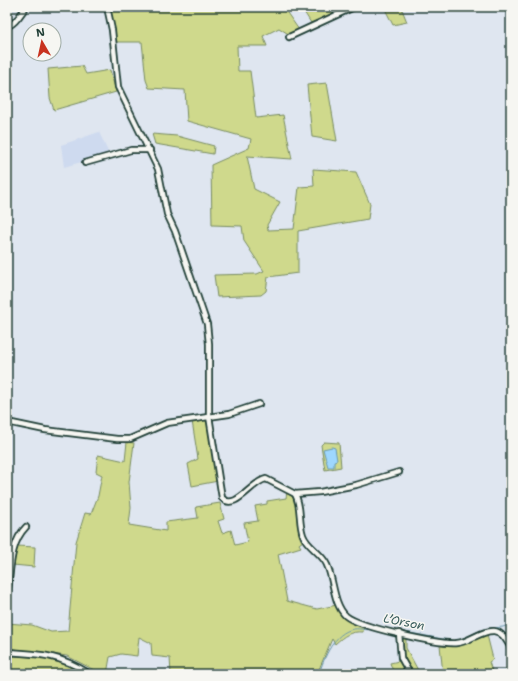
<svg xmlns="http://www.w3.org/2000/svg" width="518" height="681" viewBox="0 0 518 681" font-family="'Shantell Sans',sans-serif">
	<rect width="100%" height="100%" fill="#dfe6f0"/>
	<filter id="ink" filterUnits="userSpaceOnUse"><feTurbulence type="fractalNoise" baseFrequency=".025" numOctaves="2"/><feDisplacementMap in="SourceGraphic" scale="8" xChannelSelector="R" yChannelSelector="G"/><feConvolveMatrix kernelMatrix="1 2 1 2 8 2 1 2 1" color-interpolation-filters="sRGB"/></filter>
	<g filter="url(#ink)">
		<polygon fill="#cedaef" points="99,132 109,154 64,167 61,145"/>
		<g fill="#cfd98c" stroke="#778b60">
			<polygon points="110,7 283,7 299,30 290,35 279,28 263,36 267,46 237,46 238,71 250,71 256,118 283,115 292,159 247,156 254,189 280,202 267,225 268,230 294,229 299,187 314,186 313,169 356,172 370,204 368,219 298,231 298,273 268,277 266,291 261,295 217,297 214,275 257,274 264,271 244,241 242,226 212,225 211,165 249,148 251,139 187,121 185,90 149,88 146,80 142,42 115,42"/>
			<polygon points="301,7 349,7 311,23"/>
			<polygon points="384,7 401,7 407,22 393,25"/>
			<polygon points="82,66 86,74 110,70 116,92 54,110 50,98 48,69"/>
			<polygon points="327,83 337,141 312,137 307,85"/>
			<polygon points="152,134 177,136 214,146 213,154 155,144"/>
			<polygon points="205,420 208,423 218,481 192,486 188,464 198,459 192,421"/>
			<path d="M 127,442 L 134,443 L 129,482 L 131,508 L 129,525 L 166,531 L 166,522 L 198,518 L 196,507 L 220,503 L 224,519 L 218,521 L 222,533 L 231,530 L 235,545 L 248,542 L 244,523 L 258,521 L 255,506 L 267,504 L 267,501 L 286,498 L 287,491 C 302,501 301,524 303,541 L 299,544 L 301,547 L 278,554 L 287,601 L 317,609 L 337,605 C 347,620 347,621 364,628 L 363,632 C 350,631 344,636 335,644 L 332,639 L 317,674 L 171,674 L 170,658 L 152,656 L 151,643 L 139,637 L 137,656 L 121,654 L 110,657 L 107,674 L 102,674 L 67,656 L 7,648 L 7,623 L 32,625 L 51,632 L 68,631 L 76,542 L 85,513 L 91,514 L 98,496 L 102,475 L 96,472 L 98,455 L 125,461 Z"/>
			<polygon points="324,442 339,443 341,467 325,470 321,445"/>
			<polygon points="17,546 35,547 34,567 13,565"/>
			<polygon points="396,635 406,638 406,648 420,674 394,674 390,663 399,661"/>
			<polygon points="487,635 493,659 489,662 493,674 443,674 440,645 461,645"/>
			<path d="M 7,656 C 41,657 53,657 83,674 L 7,674 Z"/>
		</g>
		<polygon fill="#9ed7fe" stroke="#6b99ad" points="332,447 335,448 337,460 334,461 334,467 328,467 323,449"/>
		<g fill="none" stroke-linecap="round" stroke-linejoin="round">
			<g stroke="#6b99ad" stroke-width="1">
				<polyline points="372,626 454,641"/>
				<polyline points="459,640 484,629 503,627 511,624"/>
				<path d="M 319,674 C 324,658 334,632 354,629 C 360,628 367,631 372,629"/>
			</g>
			<g stroke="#1f3d34" stroke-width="8">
				<g id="minor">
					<path d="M 107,7 L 112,30 L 118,87 L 158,169 L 167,214 L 175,231 L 207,324 L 209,344 L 209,416 L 222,498 C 235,512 252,481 266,479 L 295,494 L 320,492 L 356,485 L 399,472"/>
					<path d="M 10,25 C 16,23 22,12 26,7"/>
					<polyline points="289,37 354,7"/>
					<polyline points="85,163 131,150 150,150"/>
					<polyline points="7,422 45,430 117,439 130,439 167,423 229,414 259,404"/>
					<path d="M 295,494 C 302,507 298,521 303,535 C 307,547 322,553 327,565 C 334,580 333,604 346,616 C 359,627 440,645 457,643 C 470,642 481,630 494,631 C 503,632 507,642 511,648"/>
					<path d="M 7,595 C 11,572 9,544 26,527"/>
					<polyline points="399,633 401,658 410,674"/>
					<path d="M 7,652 C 42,654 60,655 90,674"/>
				</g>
			</g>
			<use href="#minor" stroke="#f6f6f2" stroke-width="4.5"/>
		</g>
	</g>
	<g text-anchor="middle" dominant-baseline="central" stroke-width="3" stroke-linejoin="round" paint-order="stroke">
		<g font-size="12" font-style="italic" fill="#385c5c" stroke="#f6f6f2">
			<text transform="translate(404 622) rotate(11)">L’Orson</text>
		</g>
	</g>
	<rect width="518" height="681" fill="none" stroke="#f6f6f2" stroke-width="24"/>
	<rect x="12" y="12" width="494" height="657" fill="none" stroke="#1f3d34" stroke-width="1.5" filter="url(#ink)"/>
	<g transform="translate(42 42) rotate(351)"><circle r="19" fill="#f6f6f2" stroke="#a0aca6"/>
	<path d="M0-3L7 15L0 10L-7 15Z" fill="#c8321e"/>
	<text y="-6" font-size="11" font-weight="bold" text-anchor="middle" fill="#1f3d34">N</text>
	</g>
</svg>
